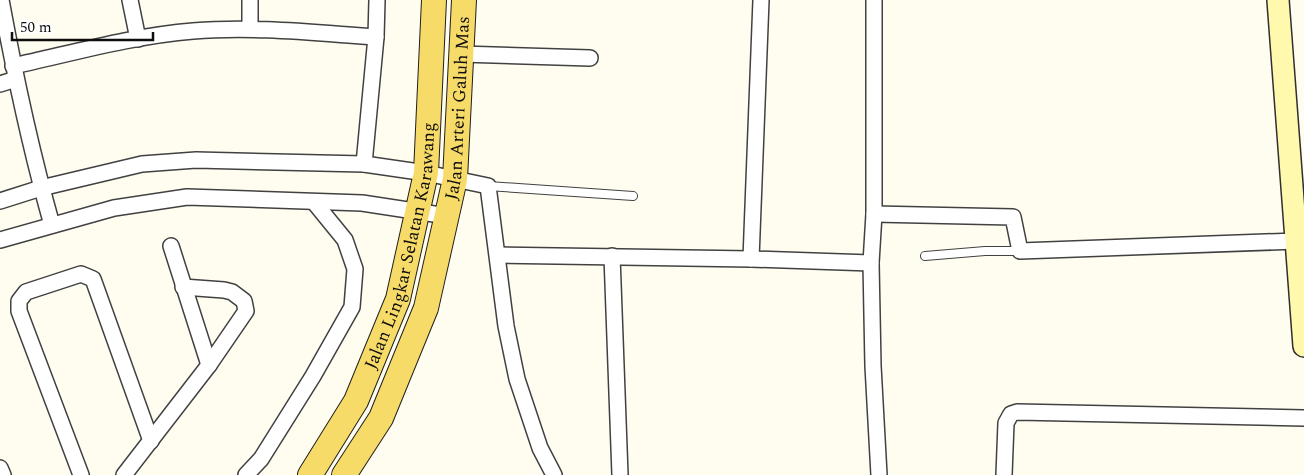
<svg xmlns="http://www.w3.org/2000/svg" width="1304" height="475" viewBox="0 0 1304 475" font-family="Spectral,serif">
	<rect width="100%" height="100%" fill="#fffdf0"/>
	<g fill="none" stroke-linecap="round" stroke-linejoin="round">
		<g stroke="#414141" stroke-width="10">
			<g id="lane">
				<polyline points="488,186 633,196"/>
				<polyline points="925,256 985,251 1020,251"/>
			</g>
		</g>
		<g stroke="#414141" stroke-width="18">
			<g id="street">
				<path d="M 1,0 C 15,76 31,151 52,225"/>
				<polyline points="130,0 138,39"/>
				<polyline points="874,0 874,214 871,263 873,366 879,475"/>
				<polyline points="250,29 250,0"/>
				<polyline points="461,54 590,58"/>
				<path d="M 13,66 C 73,53 132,36 193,31 C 254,26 316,33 376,37"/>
				<polyline points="0,84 16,79"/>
				<polyline points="364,164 376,37 377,0"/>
				<polyline points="0,201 41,188 142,164 196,160 364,164 426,173 488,186 506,326 517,379 540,448 554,475"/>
				<polyline points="874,214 1013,217 1020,251 1296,241"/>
				<polyline points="0,240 114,208 187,197 362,203 447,216"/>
				<polyline points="171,246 209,365"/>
				<polyline points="498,255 751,259 871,263"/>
				<polyline points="612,256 620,475"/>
				<polyline points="751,259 761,0"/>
				<polyline points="0,468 3,475"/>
				<polyline points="81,475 19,311 19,301 26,292 81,274 93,279 151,441"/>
				<polyline points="124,475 209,365 246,311 244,301 232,292 224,290 183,287"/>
				<polyline points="246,475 261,459 313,376 352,307 355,269 345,240 314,202"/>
				<polyline points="1004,475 1006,423 1011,414 1017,412 1304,418"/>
			</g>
		</g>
		<g stroke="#303030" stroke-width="24">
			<polyline id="secondary" points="1278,0 1304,346"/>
		</g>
		<g stroke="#1f1f1f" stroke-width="26">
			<g id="primary">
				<path id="s1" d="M 310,475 L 356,401 L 398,299 L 426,173 L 434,0"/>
				<path id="s2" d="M 344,475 L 381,418 L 426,308 L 455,179 L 464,0"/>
			</g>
		</g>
		<use href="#lane" stroke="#fff" stroke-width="8"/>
		<use href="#street" stroke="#fff" stroke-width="15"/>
		<use href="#secondary" stroke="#fef9ac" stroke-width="21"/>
		<use href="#primary" stroke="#f7db68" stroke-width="24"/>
	</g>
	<g text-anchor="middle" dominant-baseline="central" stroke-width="5" stroke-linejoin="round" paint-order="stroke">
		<g font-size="18" fill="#0e0e0e" stroke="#fff">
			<text stroke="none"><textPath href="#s2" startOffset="390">Jalan Arteri Galuh Mas</textPath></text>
			<text stroke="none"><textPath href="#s1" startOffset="250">Jalan Lingkar Selatan Karawang</textPath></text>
		</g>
	</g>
	<path d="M12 32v8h141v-8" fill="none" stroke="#0e0e0e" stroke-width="2.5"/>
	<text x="20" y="32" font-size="15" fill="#0e0e0e" stroke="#ffffff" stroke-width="4" paint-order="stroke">50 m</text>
</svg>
